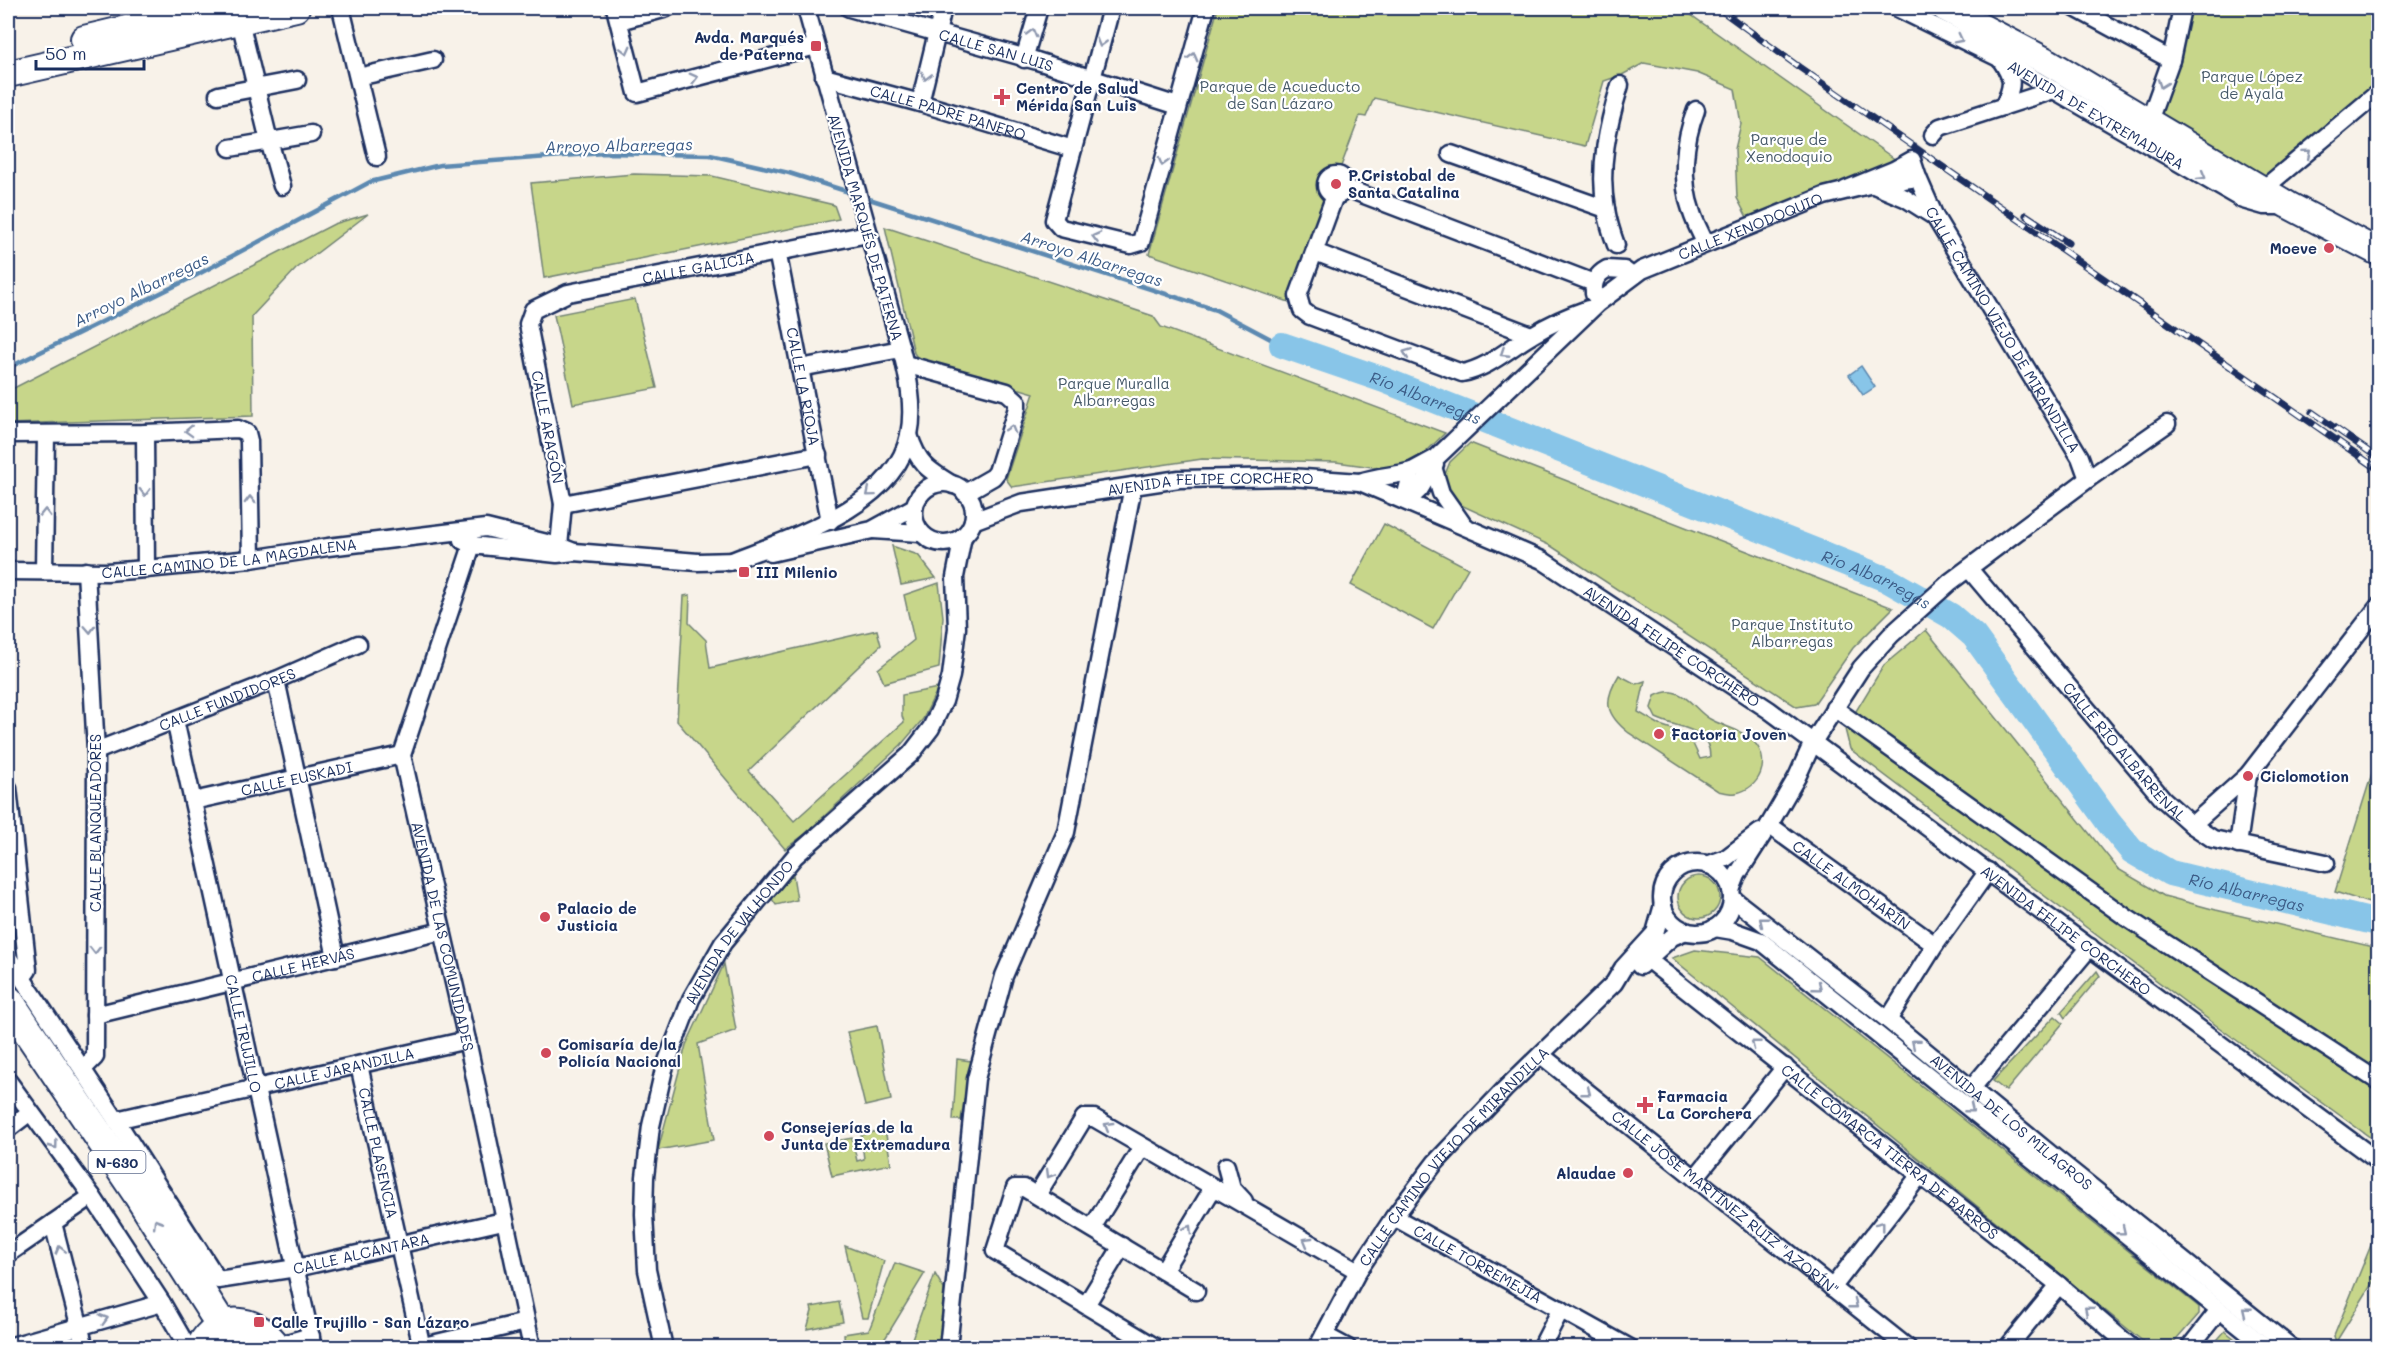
<svg xmlns="http://www.w3.org/2000/svg" width="2386" height="1355" viewBox="0 0 2386 1355" font-family="Mali,sans-serif">
	<rect width="100%" height="100%" fill="#f8f2e9"/>
	<filter id="ink" filterUnits="userSpaceOnUse"><feTurbulence type="fractalNoise" baseFrequency=".0167" numOctaves="2"/><feDisplacementMap in="SourceGraphic" scale="12" xChannelSelector="R" yChannelSelector="G"/><feConvolveMatrix kernelMatrix="1 2 1 2 8 2 1 2 1" color-interpolation-filters="sRGB"/></filter>
	<g filter="url(#ink)">
		<g fill="#c7d68a" stroke="#718274" stroke-width="1.5">
			<polygon points="1218,8 1681,8 1896,160 1749,221 1737,198 1735,149 1741,124 1735,89 1697,73 1644,63 1622,75 1604,81 1585,146 1374,98 1366,117 1360,116 1340,169 1329,169 1320,178 1319,191 1329,198 1292,303 1149,254"/>
			<polygon points="2188,8 2378,8 2378,81 2259,181 2158,118"/>
			<polygon points="634,174 712,176 834,205 839,219 544,278 531,183"/>
			<polygon points="368,214 296,269 252,316 253,416 8,424 8,391 334,224"/>
			<polygon points="885,227 1153,316 1161,327 1445,433 1425,453 1404,464 1380,468 1336,462 1202,459 1012,487 1006,479 1034,393 919,360 914,353"/>
			<polygon points="635,299 657,388 573,404 554,315"/>
			<polygon points="1470,443 1893,608 1853,648 1814,704 1797,707 1551,546 1450,500 1441,484 1450,462"/>
			<polygon points="1384,524 1468,568 1433,629 1351,585"/>
			<polygon points="892,546 918,555 936,578 901,585"/>
			<polygon points="939,583 943,617 939,668 884,683 878,669 914,640 904,595"/>
			<polygon points="690,595 689,623 706,640 710,668 877,630 881,645 749,771 794,821 904,722 902,716 902,695 938,688 923,719 901,745 805,834 785,849 677,721 684,596"/>
			<polygon points="1926,630 2118,869 2164,896 2216,910 2378,948 2378,1143 2217,1026 1850,749 1845,729 1884,665"/>
			<path d="M 1619,675 L 1636,684 L 1645,681 L 1638,712 L 1660,725 L 1689,735 L 1700,759 L 1710,757 C 1710,726 1678,729 1656,718 L 1651,708 L 1655,696 C 1661,693 1666,691 1672,692 C 1688,694 1697,712 1710,719 C 1724,727 1744,730 1755,743 C 1771,762 1760,788 1736,793 C 1731,794 1723,792 1718,791 L 1629,733 C 1605,714 1603,701 1619,675 Z"/>
			<polygon points="2378,754 2378,906 2335,892"/>
			<polygon points="793,875 797,900 776,905 772,899 775,893"/>
			<circle cx="1699" cy="897" r="21"/>
			<polygon points="1695,950 1760,957 2199,1307 2199,1314 2170,1347 2150,1347 1672,958"/>
			<polygon points="724,964 736,1030 698,1044 714,1140 658,1150 686,1045"/>
			<polygon points="2097,971 2100,976 2065,1018 2061,1012"/>
			<polygon points="2055,1016 2063,1023 2006,1091 1993,1081"/>
			<polygon points="877,1026 891,1100 865,1106 847,1032"/>
			<polygon points="957,1059 971,1061 961,1120 953,1120"/>
			<polygon points="885,1129 891,1164 832,1176 824,1143 852,1138 857,1161 864,1159 861,1135"/>
			<polygon points="2378,1228 2378,1274 2336,1342 2334,1336"/>
			<polygon points="845,1246 884,1261 868,1318 862,1318"/>
			<polygon points="895,1263 925,1273 886,1337 875,1347 845,1347 844,1334 869,1330"/>
			<polygon points="935,1274 944,1289 939,1347 909,1347"/>
			<polygon points="839,1302 843,1322 807,1329 812,1311 811,1307"/>
			<polygon points="2225,1331 2245,1347 2211,1347"/>
		</g>
		<polygon fill="#88c5e8" stroke="#5c89b1" stroke-width="1.5" points="1861,366 1875,387 1863,395 1849,375"/>
		<g fill="none" stroke-linecap="round" stroke-linejoin="round">
			<g stroke="#5c89b1" stroke-width="4.5">
				<polyline points="863,197 1216,310 1282,345"/>
				<polyline points="8,368 193,277 370,182 440,165 604,153 710,155 789,173 852,193"/>
			</g>
			<path stroke="#88c5e8" stroke-width="26" id="s1" d="M 1282,345 L 1384,380 L 1886,579 L 1951,616 L 1974,636 L 2109,823 L 2132,851 L 2170,873 L 2378,923"/>
			<polyline stroke="#cccbcd" stroke-width="16" stroke-dasharray="16 8" stroke-linecap="butt" points="1912,160 1933,135"/>
			<g stroke="#1b2f5e" stroke-width="21">
				<g id="street">
					<polyline points="341,8 377,157"/>
					<polyline points="615,8 637,93 816,46"/>
					<path id="s2" d="M 849,8 L 1037,61 L 1178,106"/>
					<polyline points="1111,8 1054,220 1061,228 1131,245 1141,242 1206,8"/>
					<path id="s3" d="M 1897,8 L 1999,58 L 2243,200 L 2264,206 L 2286,206"/>
					<polyline points="2075,8 2171,60"/>
					<polyline points="240,21 268,137 282,186"/>
					<polyline points="619,21 667,8"/>
					<polyline points="1024,59 1039,8"/>
					<path d="M 2000,59 C 2014,79 2014,85 2003,107"/>
					<polyline points="358,77 433,60"/>
					<path id="s4" d="M 824,77 L 920,103 L 1073,149"/>
					<polyline points="218,95 297,80"/>
					<polyline points="920,103 943,8"/>
					<path d="M 1696,110 C 1684,141 1680,180 1692,213 C 1695,223 1701,233 1705,243"/>
					<polyline points="2149,121 2171,60 2182,8"/>
					<polyline points="1933,135 1940,127 2054,90"/>
					<polyline points="230,148 311,134"/>
					<polyline points="1451,154 1606,209"/>
					<circle cx="1336" cy="185" r="10"/>
					<path id="s5" d="M 1918,178 L 1935,217 L 2080,457 L 2088,479"/>
					<polyline points="1874,185 1905,198 1935,217"/>
					<polyline points="1346,188 1594,283"/>
					<polyline points="2262,190 2378,93"/>
					<path d="M 1335,195 L 1298,296 L 1302,310 L 1310,316 L 1462,373 C 1489,368 1509,348 1532,335 C 1550,324 1568,316 1588,309"/>
					<path d="M 1616,245 C 1612,234 1608,221 1606,209 C 1598,167 1608,125 1620,85"/>
					<path id="s6" d="M 777,251 L 830,521"/>
					<polyline points="1315,252 1531,335"/>
					<path d="M 1594,294 C 1593,282 1596,275 1607,269 L 1624,270 L 1632,276"/>
					<polyline points="905,364 1007,392 1017,401 1017,408 997,472 993,477 965,493"/>
					<polyline points="800,368 901,349"/>
					<polyline points="145,433 146,569"/>
					<polyline points="8,434 145,433 238,429 247,433 249,441 251,559"/>
					<path d="M 909,435 C 918,464 928,470 953,485"/>
					<polyline points="1434,470 1441,493 1462,523"/>
					<path d="M 1360,482 C 1377,476 1395,476 1412,471"/>
					<circle cx="944" cy="513" r="30"/>
					<path id="s7" d="M 1407,501 L 1407,490 L 1412,471 L 1436,458 L 1598,303 L 1642,270 L 1824,196 L 1873,184 L 1918,178 L 1912,160 L 1894,170 L 1845,190"/>
					<polyline points="1407,501 1420,489 1435,464"/>
					<polyline points="563,504 818,455"/>
					<path id="s8" d="M 973,521 L 1021,503 L 1179,479 L 1290,477 L 1360,482 L 1542,560 L 1769,710 L 2378,1161"/>
					<polyline points="873,530 920,533"/>
					<path id="s9" d="M 465,532 L 472,545 L 402,755 L 467,1040 L 532,1348"/>
					<polyline points="462,540 472,545 557,554 574,552 698,562 737,561"/>
					<path id="s10" d="M 559,546 L 563,504 L 528,324 L 533,310 L 568,293 L 868,234"/>
					<polyline points="771,553 872,530 914,507"/>
					<path d="M 729,562 C 787,539 895,507 909,435 C 915,407 908,376 901,349 L 806,8"/>
					<path id="s11" d="M 1969,569 L 2163,799 L 2192,825 L 2213,839 L 2326,863"/>
					<path id="s12" d="M 8,571 L 107,572 L 146,569 L 251,559 L 328,547 L 486,528 L 559,546 L 574,552"/>
					<polyline points="44,571 46,434"/>
					<polyline points="276,680 336,957"/>
					<polyline points="1834,708 2127,918 2378,1081"/>
					<path id="s13" d="M 175,720 L 313,1348"/>
					<path id="s14" d="M 96,751 L 276,680 L 358,644"/>
					<polyline points="8,788 28,970 22,978"/>
					<path id="s15" d="M 193,801 L 402,755"/>
					<path id="s16" d="M 1769,825 L 1935,945"/>
					<polyline points="2192,825 2248,775 2378,607"/>
					<polyline points="2238,845 2248,775"/>
					<circle cx="1697" cy="898" r="35"/>
					<polyline points="1707,865 1726,858 1760,832"/>
					<polyline points="1731,890 1737,875 1769,825 1797,777 1813,742 1861,668 1891,635 1950,582 2088,479 2167,424"/>
					<path id="s17" d="M 1732,898 L 1888,1020 L 2054,1157 L 2292,1348"/>
					<polyline points="1715,928 1733,931 1761,941 2267,1348"/>
					<path id="s18" d="M 8,957 L 116,1120 L 218,1280 L 296,1268 L 503,1221"/>
					<path id="s19" d="M 1647,959 L 2059,1285 L 2132,1348"/>
					<polyline points="1640,966 1672,937 1686,931"/>
					<path id="s20" d="M 95,1015 L 442,931"/>
					<polyline points="1888,1020 1935,945 1988,871"/>
					<path id="s21" d="M 1541,1055 L 1908,1348"/>
					<path id="s22" d="M 359,1065 L 422,1348"/>
					<polyline points="83,1069 95,1057 96,751 86,571"/>
					<polyline points="8,1081 92,1196 162,1303 188,1348"/>
					<polyline points="1971,1089 2090,947"/>
					<path id="s23" d="M 116,1120 L 467,1040"/>
					<polyline points="8,1129 29,1113"/>
					<polyline points="1226,1166 1232,1188 1244,1201"/>
					<polyline points="1695,1178 1785,1067"/>
					<polyline points="1037,1195 1084,1118 1094,1118 1358,1271"/>
					<path id="s24" d="M 1394,1217 L 1630,1348"/>
					<polyline points="53,1223 85,1348"/>
					<polyline points="1092,1228 1142,1147"/>
					<polyline points="8,1254 92,1196"/>
					<polyline points="1163,1271 1213,1188"/>
					<polyline points="1832,1288 1920,1175"/>
					<polyline points="1086,1305 1122,1246"/>
					<polyline points="1324,1335 1348,1348"/>
					<polyline points="276,1346 311,1336"/>
					<polyline points="8,1347 162,1303"/>
					<polyline points="415,1348 526,1322"/>
					<path id="s25" d="M 664,1348 L 647,1270 L 644,1214 L 645,1177 L 651,1126 L 664,1069 L 691,999 L 723,943 L 795,856 L 911,754 L 931,728 L 944,701 L 951,676 L 957,628 L 955,577 L 963,536"/>
					<polyline points="948,1348 976,1079 1004,976 1066,832 1133,486"/>
					<polyline points="1157,1348 995,1251 1015,1188 1024,1188 1196,1291"/>
					<path id="s26" d="M 1317,1348 L 1358,1271 L 1394,1217 L 1435,1163 L 1505,1089 L 1614,983 L 1623,968 L 1655,933 L 1663,905"/>
					<polyline points="1541,1348 1561,1309"/>
					<polyline points="2007,1348 2059,1285"/>
					<polyline points="2189,1348 2219,1310"/>
				</g>
			</g>
			<g stroke="#1b2f5e" stroke-width="30">
				<g id="primary">
					<polyline points="1945,8 2048,62 2288,205 2378,252"/>
					<polyline points="84,39 215,8"/>
					<polyline points="8,74 296,8"/>
				</g>
			</g>
			<g stroke="#1b2f5e" stroke-width="34">
				<g id="highway">
					<polyline points="8,1001 137,1192 236,1348"/>
					<path d="M 201,1348 C 219,1313 256,1318 276,1348"/>
				</g>
			</g>
			<use href="#street" stroke="#fff" stroke-width="16"/>
			<use href="#primary" stroke="#fff" stroke-width="26"/>
			<use href="#highway" stroke="#fff" stroke-width="30"/>
			<g stroke="#1b2f5e" stroke-width="7">
				<g id="rail">
					<polyline points="1718,8 1799,67 2378,469"/>
					<polyline points="2026,215 2068,243"/>
					<polyline points="2312,412 2378,458"/>
				</g>
			</g>
			<use href="#rail" stroke="#fff" stroke-width="4.5" stroke-dasharray="14" stroke-linecap="butt"/>
		</g>
		<defs><path id="oneway-chevron" d="M-2-3.5L2.5 0L-2 3.5" fill="none" stroke-width="1.6" stroke-linecap="round" stroke-linejoin="round" transform="scale(1.5)"/></defs>
		<g stroke="#8d97ae">
			<use href="#oneway-chevron" transform="translate(1032 33) rotate(-75)"/>
			<use href="#oneway-chevron" transform="translate(1959 39) rotate(27)"/>
			<use href="#oneway-chevron" transform="translate(1101 43) rotate(106)"/>
			<use href="#oneway-chevron" transform="translate(626 50) rotate(76)"/>
			<use href="#oneway-chevron" transform="translate(1193 57) rotate(-75)"/>
			<use href="#oneway-chevron" transform="translate(926 76) rotate(104)"/>
			<use href="#oneway-chevron" transform="translate(694 78) rotate(-15)"/>
			<use href="#oneway-chevron" transform="translate(2162 84) rotate(110)"/>
			<use href="#oneway-chevron" transform="translate(2307 153) rotate(-40)"/>
			<use href="#oneway-chevron" transform="translate(1163 162) rotate(105)"/>
			<use href="#oneway-chevron" transform="translate(2202 176) rotate(30)"/>
			<use href="#oneway-chevron" transform="translate(1096 237) rotate(-166)"/>
			<use href="#oneway-chevron" transform="translate(1407 353) rotate(-159)"/>
			<use href="#oneway-chevron" transform="translate(1504 353) rotate(147)"/>
			<use href="#oneway-chevron" transform="translate(1011 429) rotate(-73)"/>
			<use href="#oneway-chevron" transform="translate(189 431) rotate(178)"/>
			<use href="#oneway-chevron" transform="translate(145 492) rotate(90)"/>
			<use href="#oneway-chevron" transform="translate(870 493) rotate(140)"/>
			<use href="#oneway-chevron" transform="translate(250 500) rotate(-91)"/>
			<use href="#oneway-chevron" transform="translate(45 513) rotate(-89)"/>
			<use href="#oneway-chevron" transform="translate(90 629) rotate(87)"/>
			<use href="#oneway-chevron" transform="translate(1763 921) rotate(-141)"/>
			<use href="#oneway-chevron" transform="translate(95 950) rotate(90)"/>
			<use href="#oneway-chevron" transform="translate(1818 987) rotate(39)"/>
			<use href="#oneway-chevron" transform="translate(1915 1043) rotate(-140)"/>
			<use href="#oneway-chevron" transform="translate(1755 1044) rotate(-142)"/>
			<use href="#oneway-chevron" transform="translate(1587 1092) rotate(38)"/>
			<use href="#oneway-chevron" transform="translate(1970 1109) rotate(39)"/>
			<use href="#oneway-chevron" transform="translate(1108 1126) rotate(-149)"/>
			<use href="#oneway-chevron" transform="translate(54 1145) rotate(53)"/>
			<use href="#oneway-chevron" transform="translate(1050 1174) rotate(121)"/>
			<use href="#oneway-chevron" transform="translate(157 1223) rotate(-122)"/>
			<use href="#oneway-chevron" transform="translate(1881 1225) rotate(-52)"/>
			<use href="#oneway-chevron" transform="translate(1188 1229) rotate(-59)"/>
			<use href="#oneway-chevron" transform="translate(2122 1231) rotate(39)"/>
			<use href="#oneway-chevron" transform="translate(1307 1241) rotate(-150)"/>
			<use href="#oneway-chevron" transform="translate(60 1250) rotate(-104)"/>
			<use href="#oneway-chevron" transform="translate(1854 1305) rotate(38)"/>
			<use href="#oneway-chevron" transform="translate(2088 1310) rotate(-140)"/>
			<use href="#oneway-chevron" transform="translate(2246 1311) rotate(-141)"/>
			<use href="#oneway-chevron" transform="translate(104 1319) rotate(-16)"/>
		</g>
	</g>
	<g fill="#d1495b" stroke="#fff" stroke-width="2">
		<rect x="810" y="40" width="12" height="12" rx="3"/>
		<path d="M999 88h6v6h6v6h-6v6h-6v-6h-6v-6h6z"/>
		<circle cx="1336" cy="184" r="6"/>
		<circle cx="2329" cy="248" r="6"/>
		<rect x="738" y="566" width="12" height="12" rx="3"/>
		<circle cx="1659" cy="734" r="6"/>
		<circle cx="2248" cy="776" r="6"/>
		<circle cx="545" cy="917" r="6"/>
		<circle cx="546" cy="1053" r="6"/>
		<path d="M1642 1096h6v6h6v6h-6v6h-6v-6h-6v-6h6z"/>
		<circle cx="769" cy="1136" r="6"/>
		<circle cx="1628" cy="1173" r="6"/>
		<rect x="253" y="1316" width="12" height="12" rx="3"/>
	</g>
	<g text-anchor="middle" dominant-baseline="central" stroke-width="4.5" stroke-linejoin="round" paint-order="stroke">
		<rect fill="#fff" stroke="#5f6d8e" stroke-width="1.5" x="88.5" y="1151" width="57" height="22" rx="4.5"/>
		<g font-size="14" font-weight="bold" fill="#1b2f5e">
			<text x="117" y="1162">N-630</text>
		</g>
		<g font-size="15" font-weight="bold" fill="#1b2f5e" stroke="#fff" text-anchor="start">
			<text x="804" y="37" text-anchor="end">Avda. Marqués<tspan x="804" dy="17">de Paterna</tspan></text>
			<text x="1016" y="88">Centro de Salud<tspan x="1016" dy="17">Mérida San Luis</tspan></text>
			<text x="1348" y="175">P.Cristobal de<tspan x="1348" dy="17">Santa Catalina</tspan></text>
			<text x="2317" y="248" text-anchor="end">Moeve</text>
			<text x="756" y="572">III Milenio</text>
			<text x="1671" y="734">Factoria Joven</text>
			<text x="2260" y="776">Ciclomotion</text>
			<text x="557" y="908">Palacio de<tspan x="557" dy="17">Justicia</tspan></text>
			<text x="558" y="1044">Comisaría de la<tspan x="558" dy="17">Policía Nacional</tspan></text>
			<text x="1657" y="1096">Farmacia<tspan x="1657" dy="17">La Corchera</tspan></text>
			<text x="781" y="1127">Consejerías de la<tspan x="781" dy="17">Junta de Extremadura</tspan></text>
			<text x="1616" y="1173" text-anchor="end">Alaudae</text>
			<text x="271" y="1322">Calle Trujillo - San Lázaro</text>
		</g>
		<g font-size="15" fill="#1b2f5e" stroke="#fff">
			<text stroke="none"><textPath href="#s2" startOffset="153">CALLE SAN LUIS</textPath></text>
			<text stroke="none"><textPath href="#s4" startOffset="129">CALLE PADRE PANERO</textPath></text>
			<text stroke="none"><textPath href="#s3" startOffset="226">AVENIDA DE EXTREMADURA</textPath></text>
			<text stroke="none"><textPath href="#s7" startOffset="454">CALLE XENODOQUIO</textPath></text>
			<text transform="translate(866 227) rotate(74)">AVENIDA MARQUÉS DE PATERNA</text>
			<text stroke="none"><textPath href="#s10" startOffset="412">CALLE GALICIA</textPath></text>
			<text stroke="none"><textPath href="#s5" startOffset="174">CALLE CAMINO VIEJO DE MIRANDILLA</textPath></text>
			<text stroke="none"><textPath href="#s6" startOffset="138">CALLE LA RIOJA</textPath></text>
			<text transform="translate(548 427) rotate(79)">CALLE ARAGÓN</text>
			<text stroke="none"><textPath href="#s8" startOffset="242">AVENIDA FELIPE CORCHERO</textPath></text>
			<text stroke="none"><textPath href="#s12" startOffset="222">CALLE CAMINO DE LA MAGDALENA</textPath></text>
			<text stroke="none"><textPath href="#s8" startOffset="746">AVENIDA FELIPE CORCHERO</textPath></text>
			<text stroke="none"><textPath href="#s14" startOffset="141">CALLE FUNDIDORES</textPath></text>
			<text stroke="none"><textPath href="#s11" startOffset="240">CALLE RÍO ALBARRENAL</textPath></text>
			<text stroke="none"><textPath href="#s15" startOffset="106">CALLE EUSKADI</textPath></text>
			<text transform="translate(95 823) rotate(-90)">CALLE BLANQUEADORES</text>
			<text stroke="none"><textPath href="#s16" startOffset="102">CALLE ALMOHARÍN</textPath></text>
			<text stroke="none"><textPath href="#s8" startOffset="1232">AVENIDA FELIPE CORCHERO</textPath></text>
			<text stroke="none"><textPath href="#s25" startOffset="440">AVENIDA DE VALHONDO</textPath></text>
			<text stroke="none"><textPath href="#s9" startOffset="422">AVENIDA DE LAS COMUNIDADES</textPath></text>
			<text stroke="none"><textPath href="#s20" startOffset="214">CALLE HERVÁS</textPath></text>
			<text stroke="none"><textPath href="#s13" startOffset="321">CALLE TRUJILLO</textPath></text>
			<text stroke="none"><textPath href="#s23" startOffset="234">CALLE JARANDILLA</textPath></text>
			<text stroke="none"><textPath href="#s17" startOffset="358">AVENIDA DE LOS MILAGROS</textPath></text>
			<text stroke="none"><textPath href="#s19" startOffset="310">CALLE COMARCA TIERRA DE BARROS</textPath></text>
			<text stroke="none"><textPath href="#s22" startOffset="90">CALLE PLASENCIA</textPath></text>
			<text stroke="none"><textPath href="#s26" startOffset="237">CALLE CAMINO VIEJO DE MIRANDILLA</textPath></text>
			<text stroke="none"><textPath href="#s21" startOffset="236">CALLE JOSÉ MARTÍNEZ RUIZ "AZORÍN"</textPath></text>
			<text stroke="none"><textPath href="#s18" startOffset="531">CALLE ALCÁNTARA</textPath></text>
			<text stroke="none"><textPath href="#s24" startOffset="96">CALLE TORREMEJÍA</textPath></text>
		</g>
		<g font-size="15" fill="#465969" stroke="#fff">
			<text x="2252" y="76">Parque López<tspan x="2252" dy="17">de Ayala</tspan></text>
			<text x="1280" y="86">Parque de Acueducto<tspan x="1280" dy="17">de San Lázaro</tspan></text>
			<text x="1789" y="139">Parque de<tspan x="1789" dy="17">Xenodoquio</tspan></text>
			<text x="1114" y="383">Parque Muralla<tspan x="1114" dy="17">Albarregas</tspan></text>
			<text x="1792" y="624">Parque Instituto<tspan x="1792" dy="17">Albarregas</tspan></text>
		</g>
		<g font-size="16" font-style="italic" fill="#3c5c87" stroke="#fff">
			<text transform="translate(619 145) rotate(-1)">Arroyo Albarregas</text>
			<text transform="translate(1092 258) rotate(18)">Arroyo Albarregas</text>
			<text transform="translate(141 289) rotate(-26)">Arroyo Albarregas</text>
			<text stroke="none"><textPath href="#s1" startOffset="153">Río Albarregas</textPath></text>
			<text stroke="none"><textPath href="#s1" startOffset="639">Río Albarregas</textPath></text>
			<text stroke="none"><textPath href="#s1" startOffset="1143">Río Albarregas</textPath></text>
		</g>
	</g>
	<rect width="2386" height="1355" fill="none" stroke="#fff" stroke-width="30"/>
	<rect x="15" y="15" width="2356" height="1325" fill="none" stroke="#1b2f5e" stroke-width="2" filter="url(#ink)"/>
	<path d="M36 60v9h108v-9" fill="none" stroke="#1b2f5e" stroke-width="3"/>
	<text x="45" y="60" font-size="18" fill="#1b2f5e" stroke="#ffffff" stroke-width="4.5" paint-order="stroke">50 m</text>
</svg>
